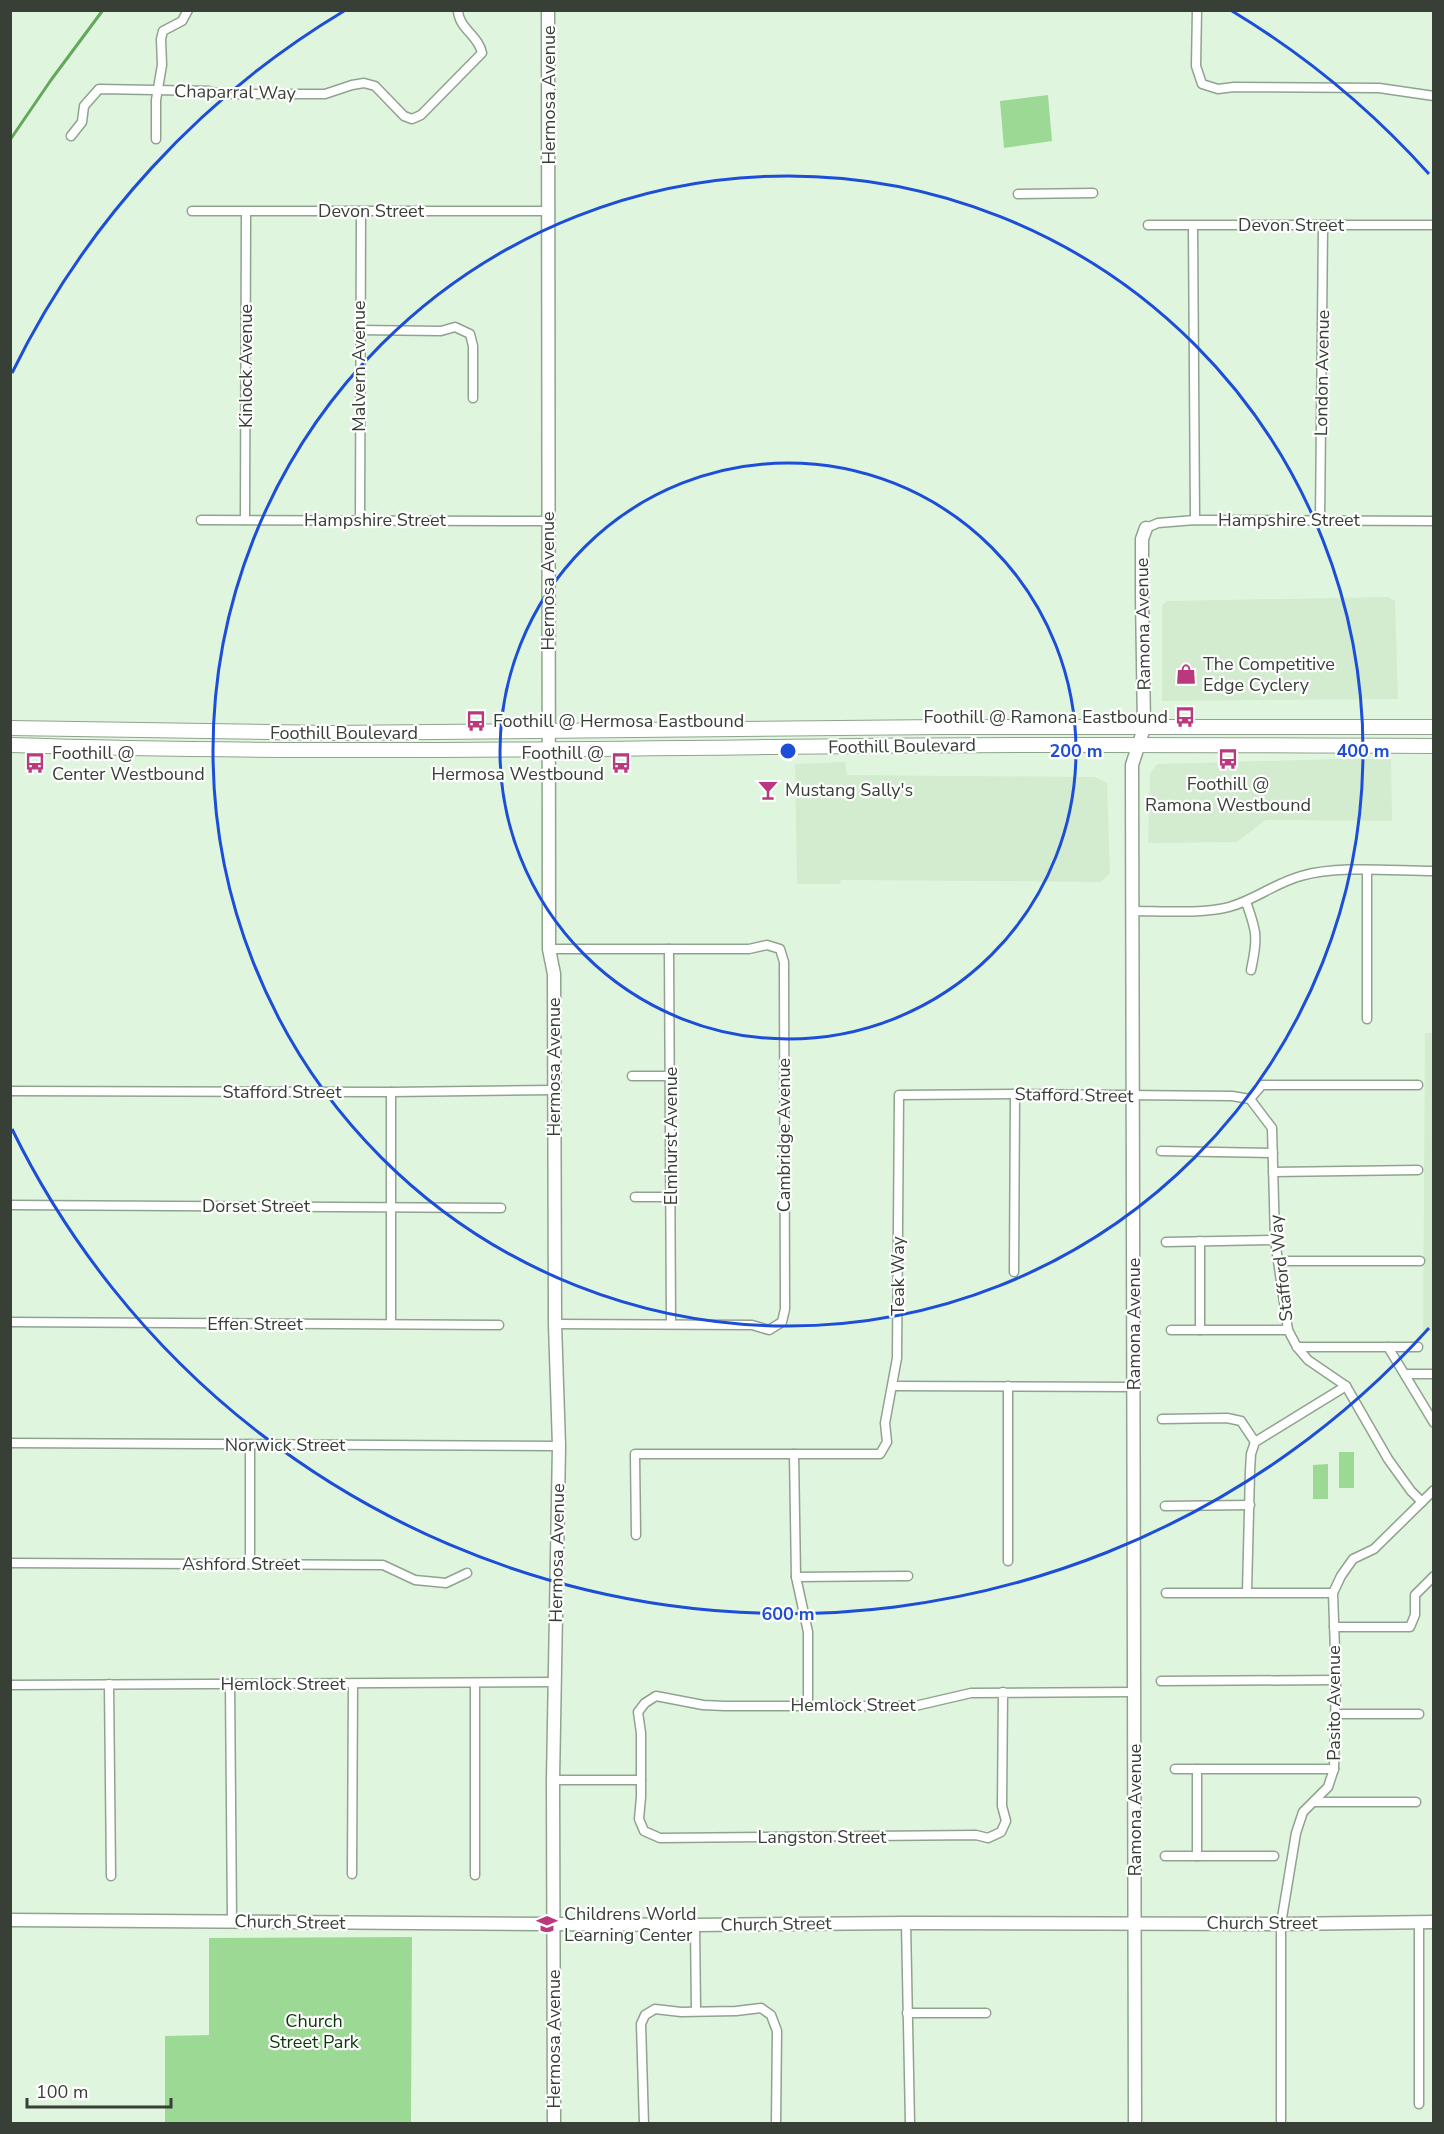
<svg xmlns="http://www.w3.org/2000/svg" width="1444" height="2134" viewBox="0 0 1444 2134" font-family="'Nunito Sans',sans-serif">
	<rect width="100%" height="100%" fill="#e0f5de"/>
	<g fill="#d3eccf">
		<polygon points="1388,597 1395,601 1398,699 1162,701 1162,606 1167,601"/>
		<polygon points="1338,759 1391,759 1392,821 1266,820 1237,842 1148,843 1150,774 1157,764"/>
		<polygon points="845,762 847,775 1095,777 1107,783 1110,874 1100,882 841,880 840,884 797,884 795,764"/>
		<polygon points="1425,1033 1433,1033 1434,1331 1423,1331"/>
	</g>
	<g fill="#9cd995">
		<polygon points="1048,95 1052,141 1004,148 1000,101"/>
		<rect x="1339" y="1452" width="15" height="36"/>
		<polygon points="1328,1464 1328,1499 1313,1499 1313,1465"/>
		<polygon points="412,1937 411,2123 165,2123 165,2036 209,2035 209,1938"/>
	</g>
	<g fill="none" stroke-linecap="round" stroke-linejoin="round">
		<polyline stroke="#63a85c" stroke-width="3" points="10,140 51,80 103,10"/>
		<g stroke="#90a38e" stroke-width="11">
			<g id="street">
				<polyline points="1197,10 1196,66 1202,84 1218,89 1234,87 1379,88 1434,96"/>
				<path d="M 71,136 L 82,122 L 84,106 L 99,89 L 209,91 L 220,94 L 325,94 L 352,85 L 364,83 L 375,86 L 404,116 L 412,119 L 421,115 L 482,53 C 479,36 458,28 458,10"/>
				<polyline points="156,139 156,100 162,65 161,39 163,31 182,21 188,10"/>
				<polyline points="1018,194 1093,193"/>
				<polyline points="192,211 549,211"/>
				<polyline points="1148,225 1434,225"/>
				<polyline points="1193,226 1195,520"/>
				<polyline points="359,330 441,331 455,327 470,334 473,346 473,398"/>
				<polyline points="201,520 548,521"/>
				<polyline points="245,520 246,212"/>
				<polyline points="360,520 361,211"/>
				<polyline points="1320,521 1323,226"/>
				<polyline points="1146,528 1158,523 1195,520 1434,521"/>
				<path d="M 1246,902 C 1257,932 1258,938 1251,970"/>
				<path d="M 1133,911 C 1161,911 1203,914 1229,907 C 1255,900 1275,883 1301,876 C 1339,865 1393,871 1434,871"/>
				<polyline points="549,949 749,949 767,945 780,949 784,962 784,975 785,1309 782,1322 769,1330 752,1325 555,1324"/>
				<polyline points="669,949 671,1324"/>
				<polyline points="1367,1019 1367,870"/>
				<polyline points="632,1076 671,1076"/>
				<polyline points="10,1091 391,1092 554,1090"/>
				<polyline points="1250,1099 1272,1128 1275,1240 1288,1330 1297,1347 1308,1360 1346,1386 1388,1459 1411,1491 1422,1502"/>
				<polyline points="1250,1099 1262,1085 1418,1085"/>
				<polyline points="1161,1151 1273,1153"/>
				<polyline points="1273,1172 1418,1170"/>
				<polyline points="635,1197 671,1197"/>
				<polyline points="10,1205 501,1208"/>
				<polyline points="1200,1241 1200,1330"/>
				<polyline points="1166,1242 1275,1240"/>
				<polyline points="1278,1261 1420,1261"/>
				<polyline points="1014,1272 1015,1094"/>
				<polyline points="10,1322 499,1325"/>
				<polyline points="391,1324 391,1092"/>
				<polyline points="1171,1330 1288,1330"/>
				<polyline points="1297,1347 1418,1347"/>
				<polyline points="1388,1347 1434,1423"/>
				<polyline points="1405,1374 1434,1374"/>
				<polyline points="893,1386 1134,1387"/>
				<polyline points="1008,1386 1008,1561"/>
				<polyline points="1162,1419 1227,1418 1241,1421 1255,1442"/>
				<polyline points="10,1443 559,1446"/>
				<polyline points="250,1444 250,1564"/>
				<polyline points="794,1454 796,1577 808,1632 808,1705"/>
				<polyline points="1165,1506 1250,1505"/>
				<polyline points="636,1535 635,1454 880,1454 887,1442 885,1423 897,1358 899,1095 1015,1094 1232,1096 1250,1099"/>
				<polyline points="10,1563 383,1565 415,1580 446,1583 467,1573"/>
				<polyline points="796,1577 908,1576"/>
				<polyline points="1247,1592 1250,1471 1251,1454 1255,1442 1346,1386"/>
				<polyline points="1166,1593 1333,1593"/>
				<polyline points="1334,1627 1410,1627 1415,1615 1415,1595 1434,1576"/>
				<polyline points="1161,1681 1336,1680"/>
				<polyline points="109,1684 111,1876"/>
				<polyline points="230,1684 232,1922"/>
				<polyline points="10,1685 556,1682"/>
				<polyline points="1003,1692 1002,1806 1006,1821 1001,1832 988,1838 976,1835 660,1838 644,1831 639,1819 641,1797 641,1733 638,1712 645,1703 656,1696 703,1705 725,1706 915,1706 971,1693 1134,1692"/>
				<polyline points="1335,1714 1419,1714"/>
				<polyline points="1175,1769 1334,1769"/>
				<polyline points="553,1780 641,1780"/>
				<polyline points="1314,1802 1416,1802"/>
				<polyline points="1165,1856 1274,1856"/>
				<polyline points="1197,1856 1197,1769"/>
				<polyline points="352,1874 353,1684"/>
				<polyline points="475,1875 475,1683"/>
				<polyline points="1419,1922 1419,2104"/>
				<polyline points="906,1923 910,2124"/>
				<polyline points="695,1925 696,2011"/>
				<polyline points="907,2013 986,2013"/>
				<polyline points="644,2124 641,2024 645,2015 655,2009 681,2012 736,2011 761,2008 771,2015 777,2031 776,2124"/>
				<polyline points="1281,2124 1281,1924 1296,1833 1303,1812 1328,1787 1334,1769 1336,1680 1333,1593 1341,1576 1353,1559 1374,1549 1434,1490"/>
			</g>
		</g>
		<g stroke="#90a38e" stroke-width="15">
			<g id="secondary">
				<polyline points="548,10 549,949 554,974 555,1324 559,1446 553,1780 554,2124"/>
				<polyline points="10,1920 695,1925 906,1923 1281,1924 1434,1922"/>
				<polyline points="1135,2124 1132,765 1144,728 1142,596 1142,539 1146,528"/>
			</g>
		</g>
		<g stroke="#90a38e" stroke-width="16">
			<g id="primary">
				<polyline points="10,728 331,733 943,727 1434,727"/>
				<path d="M 10,745 C 294,754 578,749 861,746 C 1052,744 1243,745 1434,746"/>
			</g>
		</g>
		<use href="#street" stroke="#fff" stroke-width="8"/>
		<use href="#secondary" stroke="#fff" stroke-width="12"/>
		<use href="#primary" stroke="#fff" stroke-width="14"/>
	</g>
	<g fill="none" stroke="#1d4ed8" stroke-width="3">
		<circle cx="788" cy="751" r="288"/>
		<circle cx="788" cy="751" r="575"/>
		<path d="M1429 1328A863 863 0 0 1 12 1129M12 373A863 863 0 0 1 344 11M1232 11A863 863 0 0 1 1429 174"/>
	</g>
	<defs>
		<g id="shop-bare" transform="scale(1.62)"><path d="M-5-2.5h2.3a2.7 3.5 0 0 1 5.4 0H5L5.5 6h-11ZM-1.5-2.5h3a1.5 2.3 0 0 0-3 0Z" fill="#bb387d" stroke="#fff" stroke-width="2.5" paint-order="stroke"/></g>
		<g id="bus-bare" transform="scale(1.62)"><path d="M-5-6H5V4H4V6H2V4H-2V6H-4V4H-5ZM-3.5-4V0h7V-4ZM-3.5 1.2v1.5H-2V1.2ZM2 1.2v1.5H3.5V1.2Z" fill="#bb387d" stroke="#fff" stroke-width="2.5" paint-order="stroke"/></g>
		<g id="bar-bare" transform="scale(1.62)"><path d="M-6-5H6L.8 .8V4.5H3.5V6h-7V4.5H-.8V.8Z" fill="#bb387d" stroke="#fff" stroke-width="2.5" paint-order="stroke"/></g>
		<g id="school-bare" transform="scale(1.62)"><path d="M0-5L7-2L0 1L-7-2ZM-4 1L0 2.5L4 1V4Q0 6-4 4Z" fill="#bb387d" stroke="#fff" stroke-width="2.5" paint-order="stroke"/></g>
	</defs>
	<g fill-rule="evenodd">
		<use href="#shop-bare" x="1186" y="674"/>
		<use href="#bus-bare" x="1185" y="717"/>
		<use href="#bus-bare" x="476" y="721"/>
		<use href="#bus-bare" x="1228" y="759"/>
		<use href="#bus-bare" x="35" y="763"/>
		<use href="#bus-bare" x="621" y="763"/>
		<use href="#bar-bare" x="768" y="790"/>
		<use href="#school-bare" x="547" y="1924"/>
	</g>
	<g text-anchor="middle" dominant-baseline="central" stroke-width="4.5" stroke-linejoin="round" paint-order="stroke">
		<g font-size="18" fill="#373f36" stroke="#fff">
			<text transform="translate(235 92) rotate(1)">Chaparral Way</text>
			<text transform="translate(549 95) rotate(-90)">Hermosa Avenue</text>
			<text x="371" y="211">Devon Street</text>
			<text x="1291" y="225">Devon Street</text>
			<text transform="translate(246 366) rotate(-90)">Kinlock Avenue</text>
			<text transform="translate(359 366) rotate(-90)">Malvern Avenue</text>
			<text transform="translate(1322 373) rotate(-89)">London Avenue</text>
			<text x="375" y="520">Hampshire Street</text>
			<text x="1289" y="520">Hampshire Street</text>
			<text transform="translate(548 581) rotate(-90)">Hermosa Avenue</text>
			<text transform="translate(1143 624) rotate(-91)">Ramona Avenue</text>
			<text x="344" y="733">Foothill Boulevard</text>
			<text transform="translate(902 746) rotate(-1)">Foothill Boulevard</text>
			<text transform="translate(554 1067) rotate(-90)">Hermosa Avenue</text>
			<text x="282" y="1092">Stafford Street</text>
			<text transform="translate(1074 1095) rotate(1)">Stafford Street</text>
			<text transform="translate(784 1135) rotate(-90)">Cambridge Avenue</text>
			<text transform="translate(671 1136) rotate(-90)">Elmhurst Avenue</text>
			<text x="256" y="1206">Dorset Street</text>
			<text transform="translate(1281 1268) rotate(-96)">Stafford Way</text>
			<text transform="translate(898 1276) rotate(-90)">Teak Way</text>
			<text x="255" y="1324">Effen Street</text>
			<text transform="translate(1134 1324) rotate(-90)">Ramona Avenue</text>
			<text x="285" y="1445">Norwick Street</text>
			<text transform="translate(557 1553) rotate(-89)">Hermosa Avenue</text>
			<text x="241" y="1564">Ashford Street</text>
			<text x="283" y="1684">Hemlock Street</text>
			<text transform="translate(1334 1703) rotate(-90)">Pasito Avenue</text>
			<text x="853" y="1705">Hemlock Street</text>
			<text transform="translate(1135 1810) rotate(-90)">Ramona Avenue</text>
			<text x="822" y="1837">Langston Street</text>
			<text transform="translate(290 1922) rotate(1)">Church Street</text>
			<text x="1262" y="1923">Church Street</text>
			<text transform="translate(776 1924) rotate(-1)">Church Street</text>
			<text transform="translate(554 2039) rotate(-90)">Hermosa Avenue</text>
		</g>
		<g font-size="18" fill="#373f36" stroke="#fff" text-anchor="start">
			<text x="1203" y="664">The Competitive<tspan x="1203" dy="21">Edge Cyclery</tspan></text>
			<text x="1168" y="717" text-anchor="end">Foothill @ Ramona Eastbound</text>
			<text x="493" y="721">Foothill @ Hermosa Eastbound</text>
			<text x="52" y="753">Foothill @<tspan x="52" dy="21">Center Westbound</tspan></text>
			<text x="604" y="753" text-anchor="end">Foothill @<tspan x="604" dy="21">Hermosa Westbound</tspan></text>
			<text x="1228" y="784" text-anchor="middle">Foothill @<tspan x="1228" dy="21">Ramona Westbound</tspan></text>
			<text x="785" y="790">Mustang Sally's</text>
			<text x="564" y="1914">Childrens World<tspan x="564" dy="21">Learning Center</tspan></text>
		</g>
		<g font-size="18" fill="#083a05" stroke="#fff">
			<text x="314" y="2021">Church<tspan x="314" dy="21">Street Park</tspan></text>
		</g>
	</g>
	<circle cx="788" cy="751" r="9" fill="#1d4ed8" stroke="#fff" stroke-width="3"/>
	<g font-size="18" text-anchor="middle" font-weight="bold" fill="#1d4ed8" stroke="#fff" stroke-width="4.5" stroke-linejoin="round" paint-order="stroke">
		<text x="1076" y="757">200 m</text>
		<text x="1363" y="757">400 m</text>
		<text x="788" y="1620">600 m</text>
	</g>
	<rect width="1444" height="2134" fill="none" stroke="#373f36" stroke-width="24"/>
	<path d="M27 2098v9h144v-9" fill="none" stroke="#373f36" stroke-width="3"/>
	<text x="36" y="2098" font-size="18" fill="#373f36" stroke="#ffffff" stroke-width="4.5" paint-order="stroke">100 m</text>
</svg>
